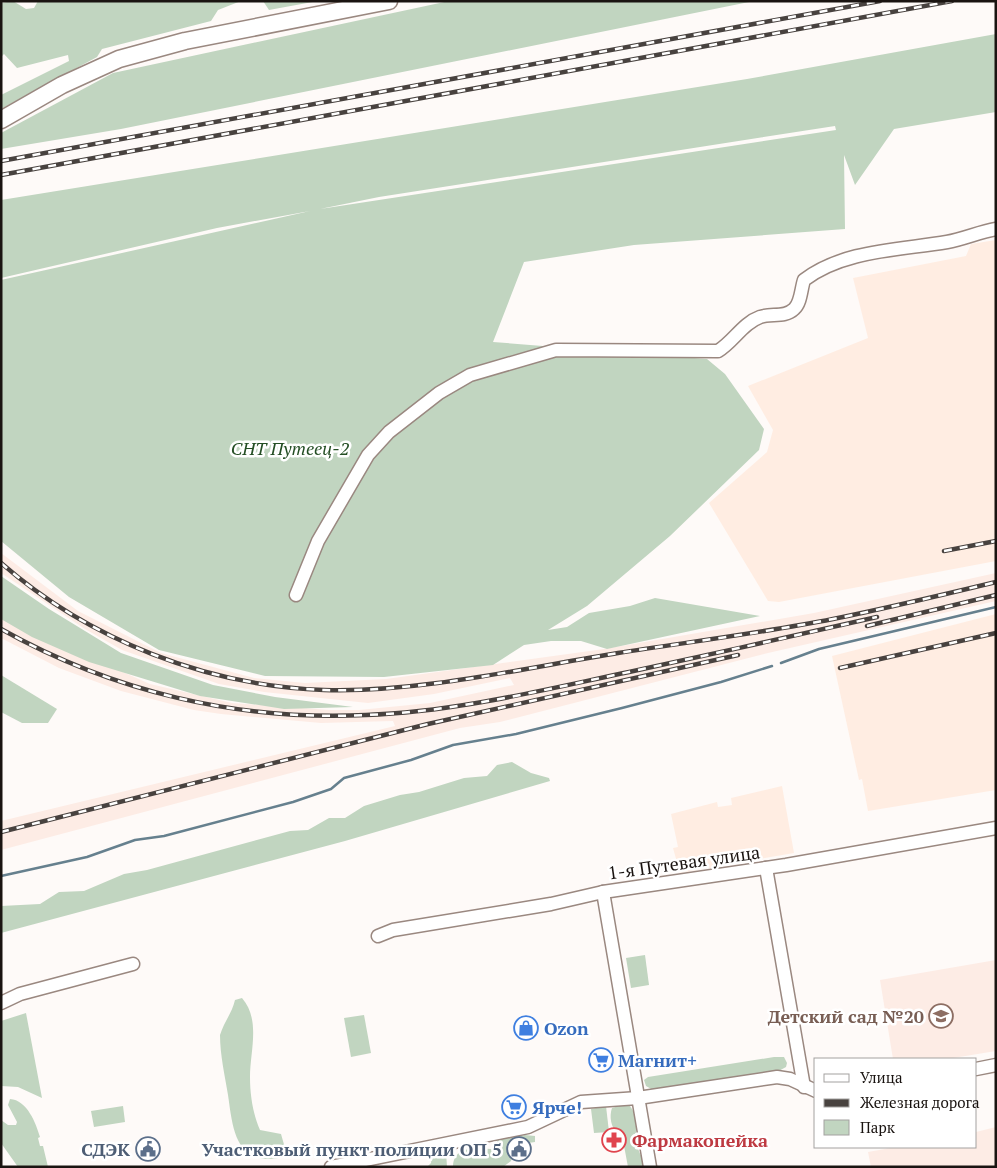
<svg xmlns="http://www.w3.org/2000/svg" width="997" height="1168" viewBox="0 0 997 1168" font-family="'PT Serif',serif">
	<rect width="100%" height="100%" fill="#fefaf8"/>
	<g fill="#ffede2">
		<polygon points="996,240 996,561 779,602 768,601 709,503 767,452 773,430 748,386 868,338 853,278 966,256 971,244"/>
		<polygon points="996,614 996,790 868,811 862,779 859,780 832,656"/>
		<polygon points="782,786 794,853 680,873 673,848 678,847 671,814 717,802 718,807 732,805 731,798"/>
	</g>
	<g fill="#fdece5">
		<polygon points="1,553 78,611 161,653 254,678 305,683 386,679 604,649 814,613 996,573 996,601 768,653 500,722 460,728 1,850 1,821 395,726 393,721 321,723 221,714 194,710 121,691 59,668 1,638 1,615 21,627 150,684 232,703 329,710 359,710 430,703 514,685 510,678 434,694 368,703 264,692 219,684 122,650 85,629 1,573"/>
		<polygon points="996,960 996,1051 947,1059 893,1059 880,980"/>
		<polygon points="996,1127 996,1167 871,1167 868,1152 896,1147 976,1147 976,1132"/>
	</g>
	<g fill="#c1d5c0" fill-rule="evenodd">
		<polygon points="13,1 26,9 34,8 38,1 241,1 218,10 211,21 102,49 97,57 1,109 1,95 69,61 68,55 17,68 4,54 1,57 1,3"/>
		<polygon points="263,1 318,1 269,10"/>
		<polygon points="449,1 754,1 121,129 1,149 1,133 113,73"/>
		<path d="M 996,34 L 996,112 L 894,129 L 855,185 L 844,155 L 845,229 L 634,245 L 524,262 L 493,342 L 707,359 L 725,374 L 764,429 L 759,450 L 670,536 L 587,606 L 548,630 L 567,627 L 589,613 L 630,606 L 655,598 L 760,616 L 607,649 L 581,641 L 551,641 L 524,645 L 493,665 L 384,677 L 265,676 L 159,650 L 69,597 L 1,541 L 1,280 L 310,211 L 217,228 L 1,278 L 1,200 L 747,79 ZM 835,126 L 836,130 L 320,209 L 379,197 Z"/>
		<polygon points="1,576 49,609 121,653 213,685 275,697 353,707 284,709 200,696 89,662 32,637 1,619"/>
		<polygon points="1,675 57,709 48,723 22,723 1,712"/>
		<polygon points="512,762 531,773 549,778 550,781 345,841 1,933 1,906 40,904 59,892 84,891 124,874 147,870 290,831 308,830 329,818 345,818 364,806 400,795 419,792 464,778 487,776 497,765"/>
		<polygon points="645,955 649,985 631,988 626,958"/>
		<path d="M 242,998 C 261,1020 250,1051 250,1077 C 250,1095 253,1114 260,1130 L 281,1134 L 285,1148 L 284,1157 C 235,1168 233,1129 228,1095 C 225,1076 220,1055 220,1035 C 224,1022 232,1013 235,1000 Z"/>
		<polygon points="26,1013 42,1098 18,1087 1,1086 1,1021"/>
		<polygon points="364,1015 371,1053 351,1057 344,1018"/>
		<polygon points="774,1057 784,1057 787,1063 786,1067 777,1072 653,1090 646,1086 644,1080 648,1077"/>
		<path d="M 10,1099 C 27,1100 36,1123 40,1137 L 38,1138 L 40,1146 L 43,1146 L 48,1167 L 18,1167 L 1,1143 L 1,1120 L 8,1125 L 16,1125 L 17,1122 L 8,1105 Z"/>
		<path d="M 623,1105 L 629,1105 C 641,1117 632,1143 642,1157 L 635,1109 L 645,1167 L 628,1167 L 622,1135 L 617,1134 C 611,1126 609,1117 612,1108 Z"/>
		<polygon points="123,1106 125,1122 94,1127 91,1111"/>
		<polygon points="606,1106 609,1132 594,1133 591,1109"/>
		<path d="M 525,1135 L 535,1136 L 535,1142 L 515,1145 L 511,1161 L 503,1167 L 453,1166 C 454,1144 479,1149 495,1149 L 498,1139 Z"/>
		<polygon points="438,1151 446,1151 447,1167 427,1167 431,1163 432,1155"/>
	</g>
	<g fill="none" stroke-linecap="round" stroke-linejoin="round">
		<g stroke="#66808e" stroke-width="2.5">
			<polyline points="781,663 819,649 996,607"/>
			<polyline points="1,876 87,857 135,840 164,836 293,802 331,789 344,778 411,760 453,745 516,734 622,708 721,682 772,666"/>
		</g>
		<g stroke="#9a8880" stroke-width="15">
			<g id="minor">
				<path d="M 296,595 L 318,541 L 368,455 L 389,432 L 439,393 L 470,375 L 556,350 L 718,351 C 733,342 743,323 760,317 C 771,313 785,318 794,309 C 801,303 801,289 804,280 C 843,250 900,250 947,242 C 964,239 979,232 996,229"/>
				<polyline points="766,868 804,1087"/>
				<polyline points="603,892 650,1167"/>
				<polyline points="378,936 393,930 551,904 603,892 786,865 996,828"/>
				<polyline points="1,1003 20,994 133,964"/>
				<polyline points="976,1069 996,1065"/>
				<polyline points="331,1167 528,1127 581,1102 638,1098 777,1077 790,1079 816,1091"/>
			</g>
		</g>
		<g stroke="#9a8880" stroke-width="19">
			<polyline id="major" points="1,120 62,85 119,59 185,41 389,1"/>
		</g>
		<use href="#minor" stroke="#fff" stroke-width="12"/>
		<use href="#major" stroke="#fff" stroke-width="16"/>
		<g stroke="#48423f" stroke-width="4.5">
			<g id="rail">
				<polyline points="1,161 880,1"/>
				<polyline points="1,175 952,1"/>
				<polyline points="944,551 996,541"/>
				<path d="M 1,563 C 89,640 207,686 324,690 C 418,693 525,668 618,653 C 689,642 762,633 833,619 C 888,608 942,595 996,582"/>
				<polyline points="867,626 996,595"/>
				<path d="M 1,629 C 113,692 238,721 366,715 C 455,712 543,690 629,672 C 712,654 794,636 877,617"/>
				<polyline points="840,668 996,633"/>
				<polyline points="1,832 428,724 738,655"/>
			</g>
		</g>
		<use href="#rail" stroke="#fff" stroke-width="2.5" stroke-dasharray="8" stroke-linecap="butt"/>
	</g>
	<defs>
		<g id="school-ring" transform="scale(1.25)"><circle r="9.5" fill="#fff" stroke="#8d6e63" stroke-width="1.5"/><path d="M0-5L7-2L0 1L-7-2ZM-4 1L0 2.5L4 1V4Q0 6-4 4Z" fill="#8d6e63"/></g>
		<g id="shop-ring" transform="scale(1.25)"><circle r="9.5" fill="#fff" stroke="#3f7fe0" stroke-width="1.5"/><path d="M-5-2.5h2.3a2.7 3.5 0 0 1 5.4 0H5L5.5 6h-11ZM-1.5-2.5h3a1.5 2.3 0 0 0-3 0Z" fill="#3f7fe0"/></g>
		<g id="supermarket-ring" transform="scale(1.25)"><circle r="9.5" fill="#fff" stroke="#3f7fe0" stroke-width="1.5"/><path d="M-6-5.5h2.5l.6 2H6L4.5 2H-2.5L-4.4-4H-6ZM-1.5 3.2a1.3 1.3 0 1 0 .1 0ZM3 3.2a1.3 1.3 0 1 0 .1 0Z" fill="#3f7fe0"/></g>
		<g id="pharmacy-ring" transform="scale(1.25)"><circle r="9.5" fill="#fff" stroke="#e0444e" stroke-width="1.5"/><path d="M-2-6h4v4h4v4h-4v4h-4v-4h-4v-4h4Z" fill="#e0444e"/></g>
		<g id="civic-ring" transform="scale(1.25)"><circle r="9.5" fill="#fff" stroke="#5c6f8a" stroke-width="1.5"/><path d="M-.6-6.5H3V-4.5H.6V-3L4-1V1h2V6H-6V1h2V-1L-.6-3ZM-1.2 2.5V6h2.4V2.5Z" fill="#5c6f8a"/></g>
	</defs>
	<g fill-rule="evenodd">
		<use href="#school-ring" x="941" y="1016"/>
		<use href="#shop-ring" x="526" y="1028"/>
		<use href="#supermarket-ring" x="601" y="1060"/>
		<use href="#supermarket-ring" x="514" y="1107"/>
		<use href="#pharmacy-ring" x="614" y="1140"/>
		<use href="#civic-ring" x="148" y="1149"/>
		<use href="#civic-ring" x="519" y="1149"/>
	</g>
	<g text-anchor="middle" dominant-baseline="central" stroke-width="5" stroke-linejoin="round" paint-order="stroke">
		<g font-size="18" font-style="italic" fill="#244e24" stroke="#fff">
			<text x="290" y="448">СНТ Путеец-2</text>
		</g>
		<g font-size="18" fill="#1a1411" stroke="#fff">
			<text transform="translate(684 862) rotate(-8)">1-я Путевая улица</text>
		</g>
		<g font-size="18" font-weight="bold" fill="#785e54" stroke="#fff" text-anchor="end">
			<text x="924" y="1016">Детский сад №20</text>
		</g>
		<g font-size="18" font-weight="bold" fill="#366cbe" stroke="#fff" text-anchor="start">
			<text x="544" y="1028">Ozon</text>
			<text x="618" y="1060">Магнит+</text>
			<text x="532" y="1107">Ярче!</text>
		</g>
		<g font-size="18" font-weight="bold" fill="#be3a42" stroke="#fff" text-anchor="start">
			<text x="632" y="1140">Фармакопейка</text>
		</g>
		<g font-size="18" font-weight="bold" fill="#4e5e75" stroke="#fff" text-anchor="end">
			<text x="130" y="1149">СДЭК</text>
			<text x="502" y="1149">Участковый пункт полиции ОП 5</text>
		</g>
	</g>
	<rect width="997" height="1168" fill="none" stroke="#1a1411" stroke-width="5"/>
	<rect x="814" y="1058" width="162" height="90" fill="#ffffff" stroke="#a3a1a0"/>
	<rect x="824" y="1074" width="25" height="8" fill="#ffffff" stroke="#a3a1a0"/>
	<text x="860" y="1083" font-size="15" fill="#1a1411">Улица</text>
	<rect x="824" y="1099" width="25" height="8" fill="#48423f" stroke="#a3a1a0"/>
	<text x="860" y="1108" font-size="15" fill="#1a1411">Железная дорога</text>
	<rect x="824" y="1120" width="25" height="15" fill="#c1d5c0" stroke="#a3a1a0"/>
	<text x="860" y="1133" font-size="15" fill="#1a1411">Парк</text>
</svg>
